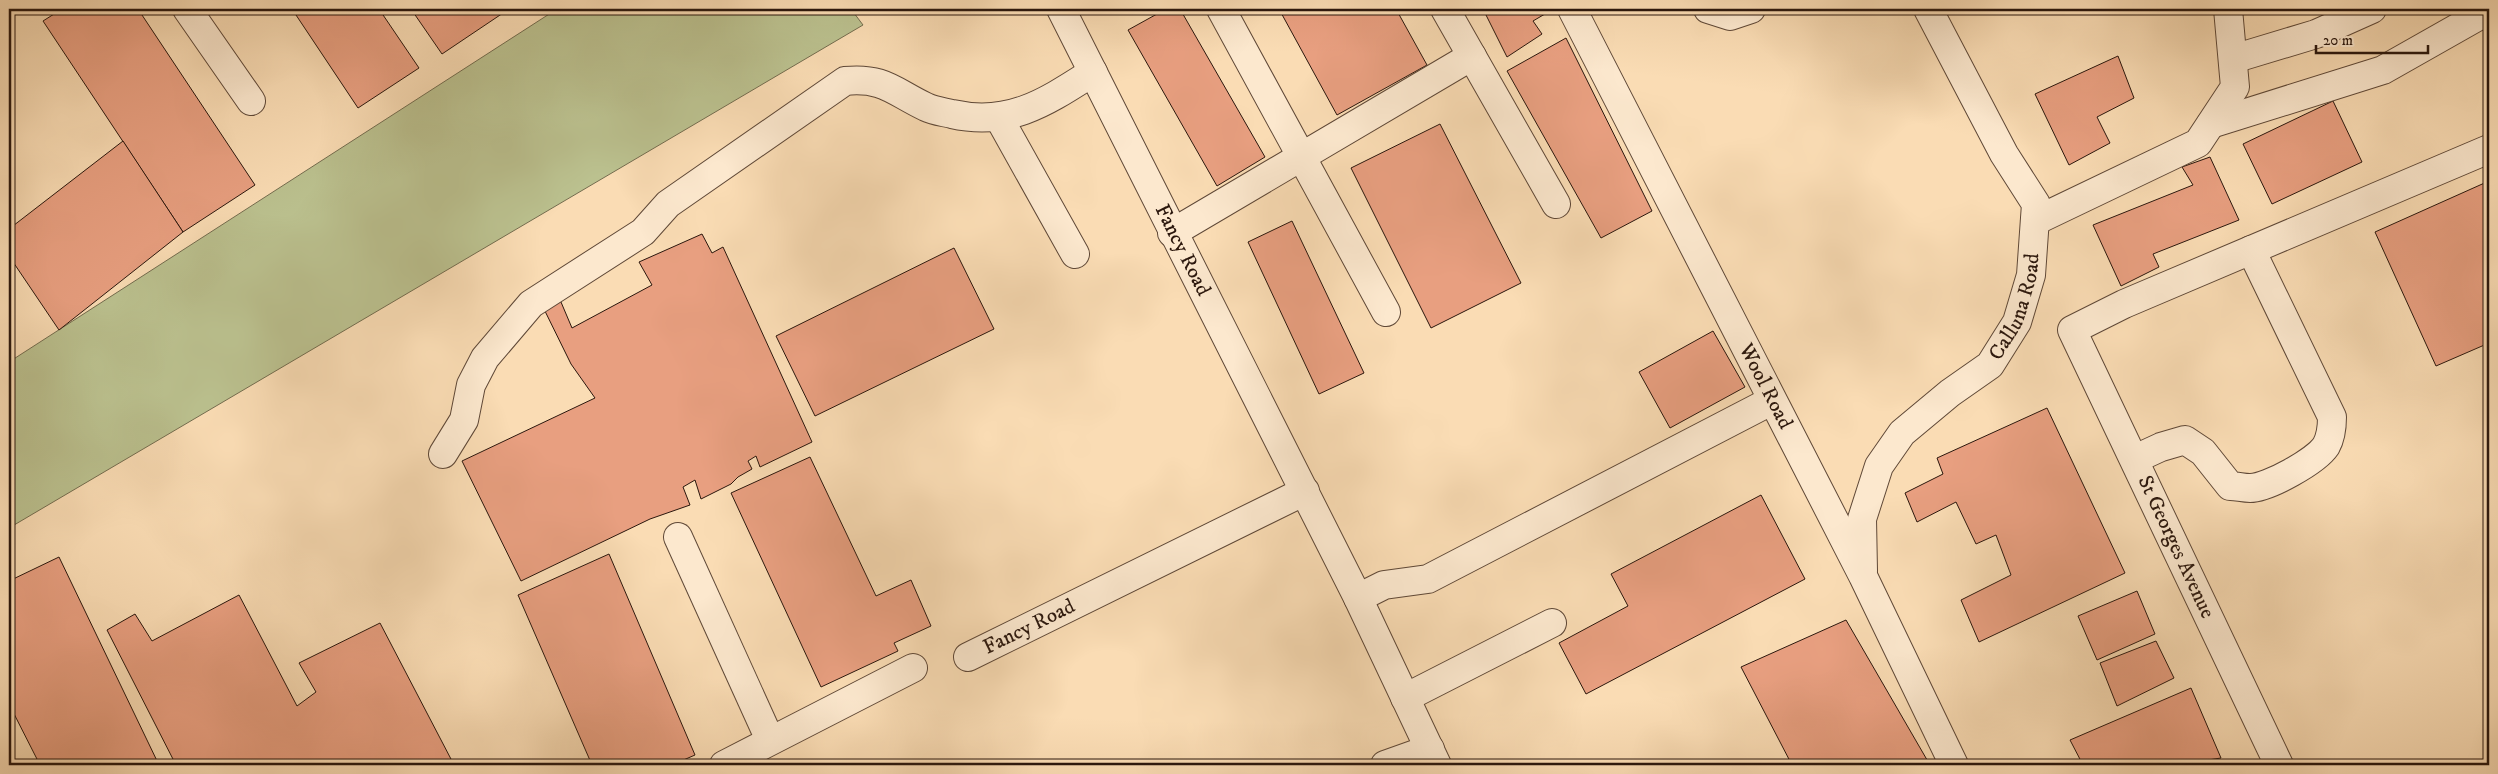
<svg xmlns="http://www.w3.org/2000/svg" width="2498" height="774" viewBox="0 0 2498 774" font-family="'IM FELL DW Pica',serif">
	<rect width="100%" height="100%" fill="#fadcb4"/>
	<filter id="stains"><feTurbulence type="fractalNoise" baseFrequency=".004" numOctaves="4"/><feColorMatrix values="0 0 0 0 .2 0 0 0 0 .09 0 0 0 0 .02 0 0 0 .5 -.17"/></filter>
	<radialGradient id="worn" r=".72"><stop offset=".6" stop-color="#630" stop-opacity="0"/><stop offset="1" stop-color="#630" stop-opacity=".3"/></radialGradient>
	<polygon fill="#bbc18f" stroke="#736c4e" points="557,9 851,9 863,25 9,528 9,362"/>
	<g fill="#e89f80" stroke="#2b170d">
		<polygon points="62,9 138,9 255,185 183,232 43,21"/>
		<polygon points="292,9 379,9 419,68 358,108"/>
		<polygon points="411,9 509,9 442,54"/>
		<polygon points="1166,9 1180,9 1265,157 1217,186 1128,30"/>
		<polygon points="1279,9 1396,9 1427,65 1337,115"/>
		<polygon points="1483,9 1549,9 1550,11 1533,21 1542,34 1507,57"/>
		<polygon points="1566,38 1652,211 1601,238 1507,71"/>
		<polygon points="2118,56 2134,98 2097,117 2110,143 2069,165 2035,94"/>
		<polygon points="2333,101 2362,162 2272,204 2243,144"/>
		<polygon points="1440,124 1521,283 1431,328 1351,168"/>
		<polygon points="123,141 183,232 59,330 9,256 9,229"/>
		<polygon points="2210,157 2239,220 2153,254 2159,267 2121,286 2093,225 2193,185 2182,167"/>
		<polygon points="2489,181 2489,343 2436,366 2375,232"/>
		<polygon points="1292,221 1364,373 1319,394 1248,242"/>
		<polygon points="702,234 712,253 723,247 812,442 760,467 756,456 748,461 752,469 738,477 731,484 701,499 695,480 683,487 690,505 650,519 521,581 462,461 595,398 571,364 541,303 558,295 572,328 652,285 639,262"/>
		<polygon points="954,248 994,329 815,416 776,336"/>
		<polygon points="1713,331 1745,387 1670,428 1639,372"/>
		<polygon points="2047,408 2125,573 1979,642 1961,600 2011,575 1996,535 1976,544 1956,502 1917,522 1905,493 1943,474 1937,458"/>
		<polygon points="810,457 876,596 911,580 931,626 894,643 898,651 821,687 731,493"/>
		<polygon points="1761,495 1805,579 1586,694 1559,643 1628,606 1611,574"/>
		<polygon points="609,554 695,755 672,765 592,765 518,595"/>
		<polygon points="59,557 159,765 87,765 85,762 78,765 40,765 9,704 9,581"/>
		<polygon points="2137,591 2155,634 2097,660 2078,616"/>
		<polygon points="239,595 297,706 316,692 299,663 380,623 452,761 443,765 176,765 107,630 135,614 152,641"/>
		<polygon points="1846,620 1930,765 1792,765 1741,667"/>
		<polygon points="2156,641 2174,678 2117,706 2100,663"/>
		<polygon points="2191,688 2221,758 2175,765 2083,765 2070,740"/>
	</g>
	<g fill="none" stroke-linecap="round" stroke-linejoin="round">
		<g stroke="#5f4837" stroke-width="30">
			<g id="minor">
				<polyline points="187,9 251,101"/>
				<path id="s1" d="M 1061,9 L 1358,598 L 1437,765"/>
				<polyline points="1221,9 1386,312"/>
				<polyline points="1445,9 1556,204"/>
				<path id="s2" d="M 1572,9 L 1863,576 L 1954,765"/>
				<polyline points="1708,9 1730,16 1751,9"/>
				<polyline points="2233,59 2316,34 2372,9"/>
				<polyline points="999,118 1075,254"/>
				<polyline points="2211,124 2383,70 2489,10"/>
				<polyline points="2035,221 2198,143 2235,87 2228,9"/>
				<polyline points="1172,233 1472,56"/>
				<path d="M 443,454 L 464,420 L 471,385 L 485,358 L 531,304 L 643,232 L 668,204 L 845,81 C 884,77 894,92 926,107 C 934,111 944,112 952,114 C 1010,127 1046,102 1093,72"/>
				<path d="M 2135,459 L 2161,447 L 2185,440 L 2203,452 L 2230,486 C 2237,486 2243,488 2250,488 C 2268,488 2316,461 2326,446 C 2331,437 2332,427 2332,417 L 2251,250"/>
				<polyline points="678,537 770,740"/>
				<path id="s3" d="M 1863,571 L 1862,519 L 1879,466 L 1902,433 L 1950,393 L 1990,365 L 2017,322 L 2031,275 L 2036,204 L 2004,154 L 1928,9"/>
				<polyline points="1358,598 1384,585 1428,579 1771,401"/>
				<path id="s4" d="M 968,657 L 1305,491"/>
				<polyline points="1405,698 1552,623"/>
				<polyline points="724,765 913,668"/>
				<polyline points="1385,765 1430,749"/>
				<polyline points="2279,765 2072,330 2124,304 2489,149"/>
			</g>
		</g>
		<use href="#minor" stroke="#fce8ce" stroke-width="28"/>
	</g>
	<g text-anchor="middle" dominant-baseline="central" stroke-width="4" stroke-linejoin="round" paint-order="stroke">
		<g font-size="21" fill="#2b170d" stroke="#fce8ce">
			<text stroke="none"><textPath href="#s1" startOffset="270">Fancy Road</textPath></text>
			<text stroke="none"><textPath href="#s3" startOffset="324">Calluna Road</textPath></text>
			<text stroke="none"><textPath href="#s2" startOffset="424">Wool Road</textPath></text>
			<text transform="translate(2176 547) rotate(65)">St Georges Avenue</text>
			<text stroke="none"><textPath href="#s4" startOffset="68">Fancy Road</textPath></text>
		</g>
	</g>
	<rect width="2498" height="774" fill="none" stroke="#fadcb4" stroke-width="30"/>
	<rect x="10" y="10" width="2478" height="754" fill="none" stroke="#2b170d" stroke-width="2.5"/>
	<rect x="15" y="15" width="2468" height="744" fill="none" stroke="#2b170d"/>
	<path d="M2316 45v8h112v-8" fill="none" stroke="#2b170d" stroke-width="2.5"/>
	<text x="2323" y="45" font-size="15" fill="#2b170d" stroke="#fce8ce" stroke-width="4" paint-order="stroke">20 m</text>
	<rect width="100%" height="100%" filter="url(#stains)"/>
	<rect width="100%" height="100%" fill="url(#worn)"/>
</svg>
